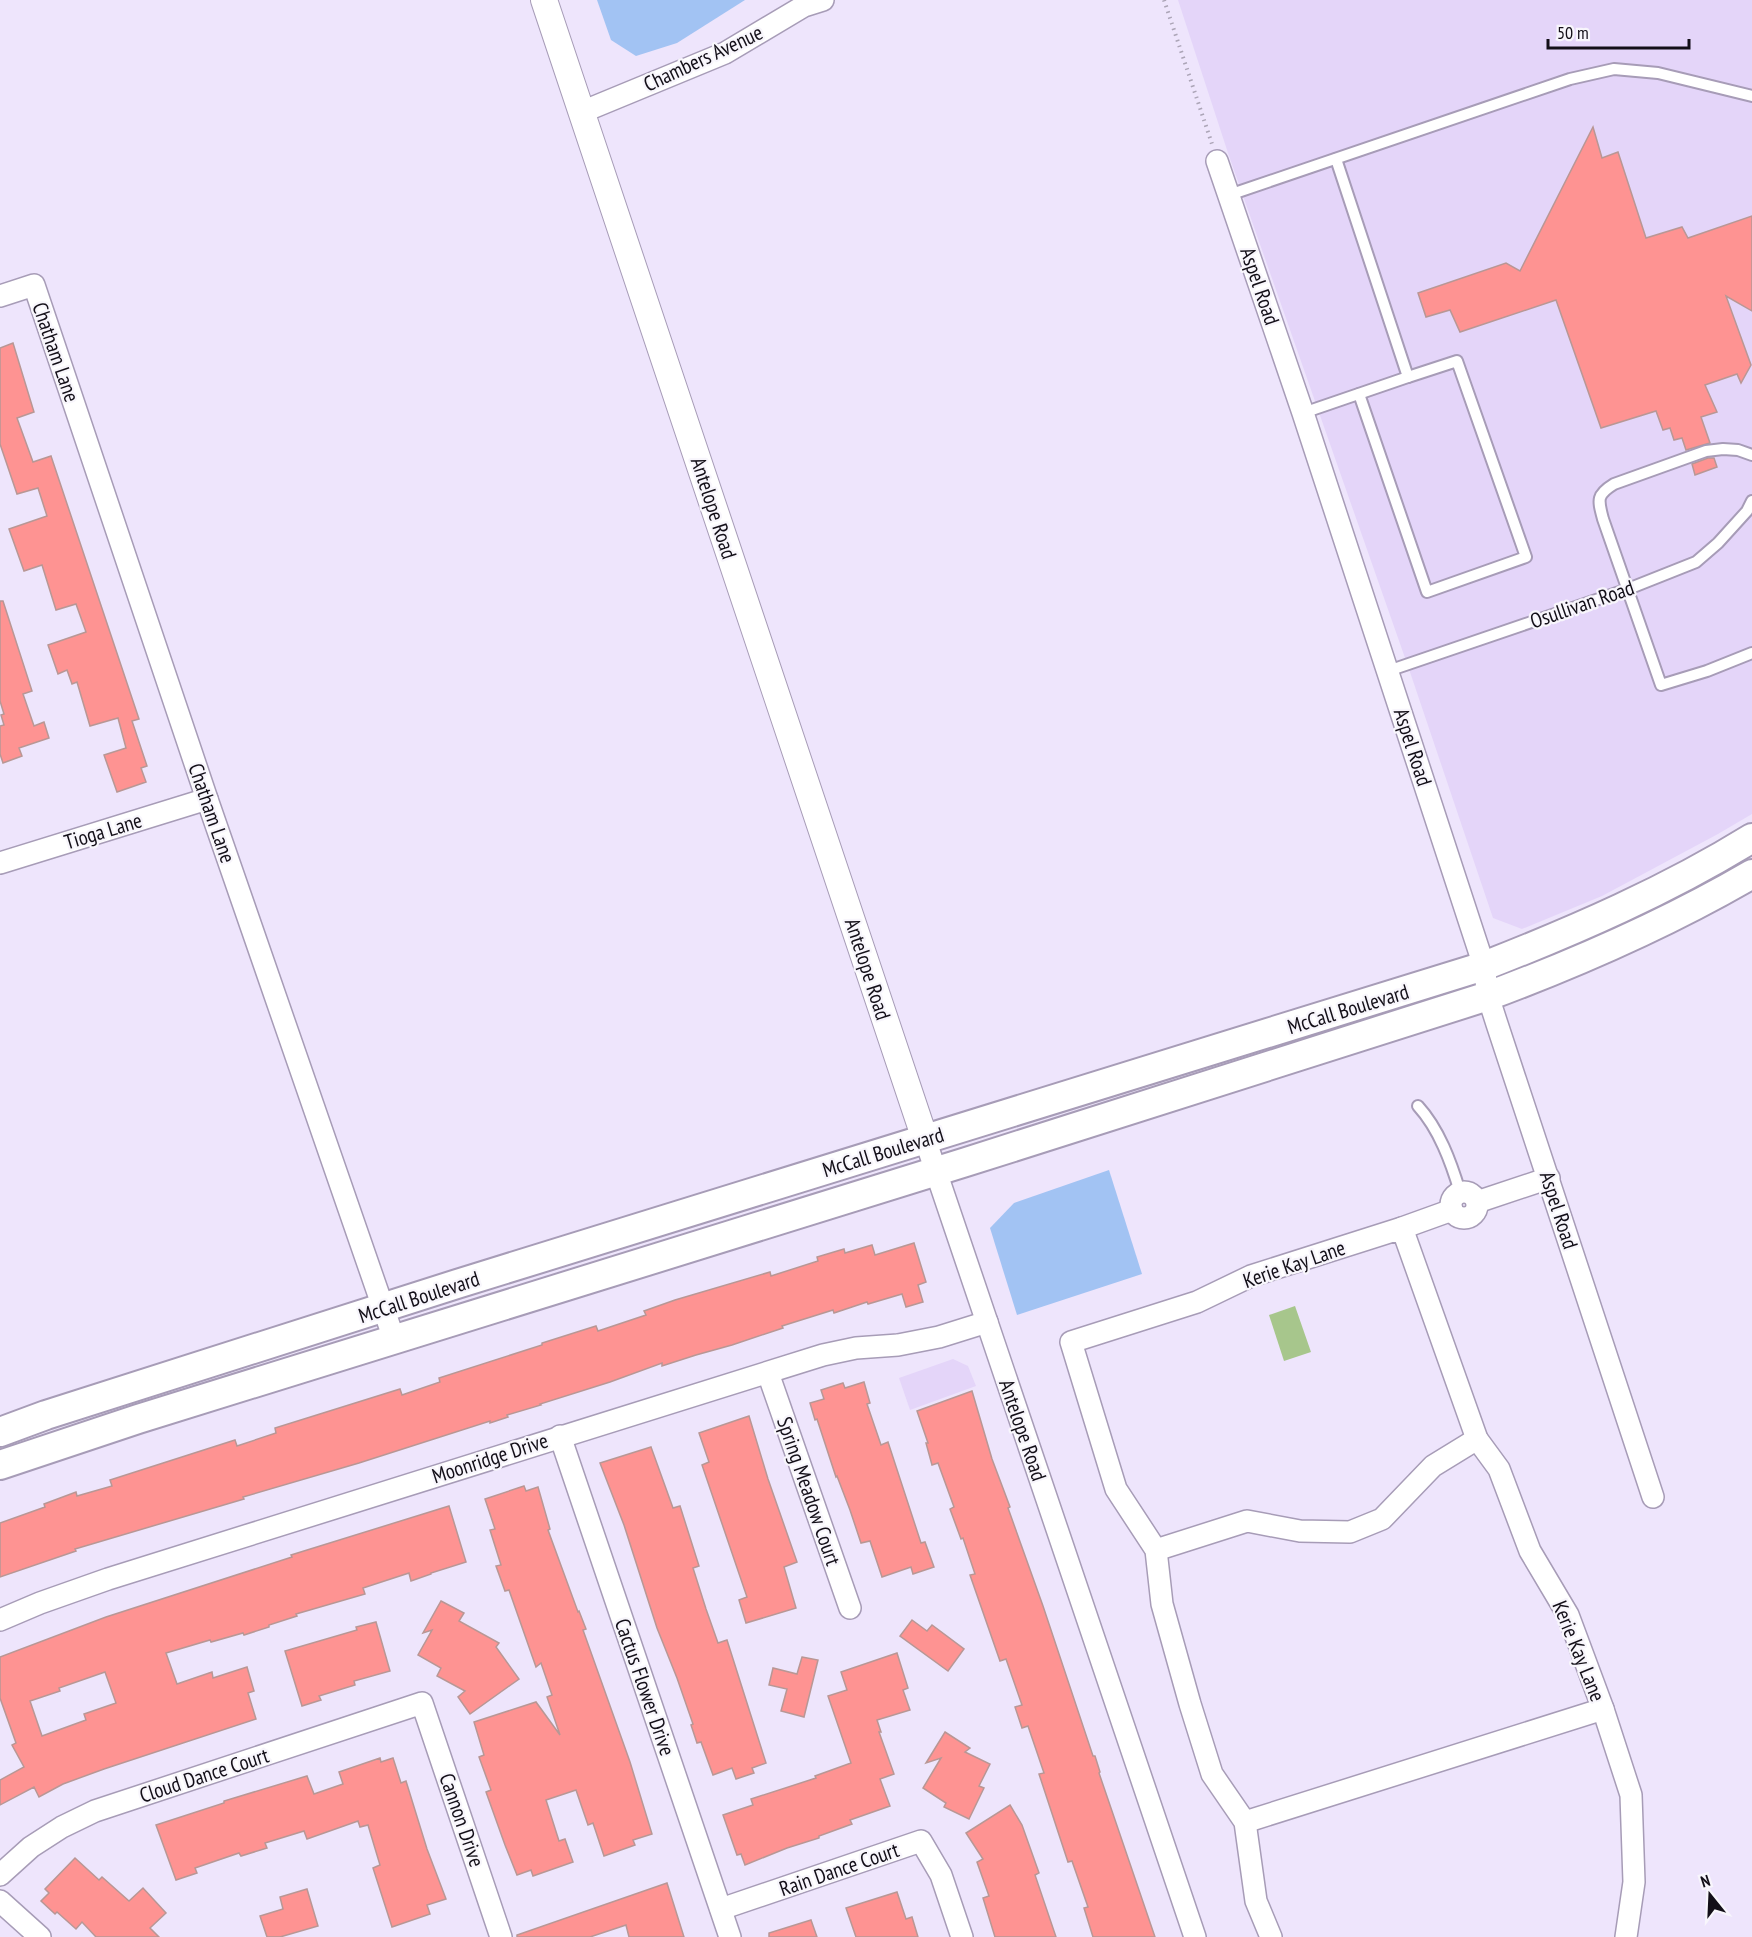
<svg xmlns="http://www.w3.org/2000/svg" width="1752" height="1937" viewBox="0 0 1752 1937" font-family="'PT Sans Narrow',sans-serif">
	<rect width="100%" height="100%" fill="#eee5fc"/>
	<g fill="#e4d5f9">
		<polygon points="1178,0 1752,0 1752,814 1718,834 1602,896 1522,929 1493,918 1411,675 1228,153"/>
		<polygon points="953,1359 968,1366 976,1386 910,1410 899,1378"/>
	</g>
	<polygon fill="#a7c68c" points="1295,1306 1311,1352 1284,1361 1269,1315"/>
	<g fill="#a2c3f3">
		<polygon points="597,0 745,0 677,43 636,56 611,40"/>
		<polygon points="1109,1170 1142,1274 1017,1315 990,1228 1014,1203"/>
	</g>
	<g fill="#fe9392" stroke="#b89795" stroke-width="1.5" fill-rule="evenodd">
		<polygon points="1593,127 1602,158 1618,152 1646,238 1682,227 1688,238 1752,216 1752,311 1726,296 1751,365 1741,383 1737,374 1705,385 1717,412 1701,417 1710,443 1686,450 1682,438 1674,440 1670,428 1663,430 1656,411 1601,428 1556,300 1460,332 1450,310 1426,317 1418,293 1506,263 1520,271"/>
		<polygon points="13,343 34,412 17,418 33,462 51,456 139,719 132,721 147,766 141,768 146,782 117,792 104,755 126,748 118,718 90,726 77,682 72,684 67,670 58,674 48,645 86,632 76,604 56,610 42,565 24,571 9,529 47,516 38,488 17,494 0,444 0,348"/>
		<polygon points="1708,458 1714,458 1717,467 1695,475 1692,464"/>
		<polygon points="0,601 3,601 32,691 23,694 34,726 44,722 49,738 19,748 22,756 3,763 0,754 0,726 4,725 1,715 4,714 0,701"/>
		<polygon points="914,1243 926,1282 918,1285 923,1302 906,1307 902,1294 868,1304 867,1302 834,1313 833,1310 782,1326 783,1328 732,1345 696,1355 662,1366 662,1363 610,1382 540,1404 541,1405 507,1415 508,1417 490,1423 490,1421 359,1463 243,1497 244,1499 75,1549 76,1551 0,1577 0,1523 45,1507 44,1504 76,1492 77,1496 112,1486 110,1480 235,1440 237,1446 276,1433 275,1428 400,1389 402,1395 440,1382 439,1378 542,1345 542,1343 596,1326 598,1331 646,1315 644,1311 675,1300 770,1272 771,1276 818,1261 817,1257 844,1249 845,1253 872,1245 875,1255"/>
		<polygon points="864,1382 870,1403 867,1404 881,1445 888,1442 921,1543 925,1542 934,1567 913,1574 911,1567 882,1577 870,1541 861,1543 850,1510 837,1476 836,1477 817,1419 815,1420 810,1403 824,1399 821,1390 843,1383 845,1388"/>
		<polygon points="972,1391 992,1459 1010,1507 1008,1508 1043,1606 1093,1756 1095,1756 1100,1772 1099,1773 1155,1937 1093,1937 1084,1908 1088,1907 1072,1861 1068,1862 1039,1774 1044,1773 1028,1726 1022,1728 1015,1707 1022,1705 1006,1659 1000,1661 970,1575 975,1574 963,1538 961,1539 950,1509 954,1507 938,1463 932,1465 926,1443 928,1443 917,1411"/>
		<polygon points="749,1416 768,1479 797,1562 784,1567 796,1608 746,1623 739,1600 747,1597 702,1465 709,1462 699,1433"/>
		<polygon points="651,1447 673,1508 680,1506 699,1566 693,1568 706,1609 718,1643 727,1640 766,1763 752,1768 754,1773 736,1779 732,1768 713,1775 701,1742 697,1743 691,1725 693,1724 677,1678 657,1628 624,1525 600,1463"/>
		<polygon points="524,1486 526,1491 538,1487 550,1529 548,1530 578,1612 579,1611 586,1629 583,1630 630,1762 652,1834 633,1840 635,1845 604,1856 593,1823 588,1825 576,1790 546,1800 559,1841 565,1839 573,1862 533,1876 531,1870 517,1875 505,1845 486,1792 491,1790 479,1757 484,1755 474,1722 536,1702 560,1735 547,1697 552,1695 541,1663 536,1667 509,1590 505,1591 496,1566 501,1565 490,1530 495,1529 485,1499"/>
		<path d="M 449,1506 L 466,1562 L 431,1573 L 431,1574 L 411,1581 L 409,1573 L 363,1588 L 365,1594 L 296,1614 L 297,1616 L 269,1625 L 269,1627 L 244,1635 L 243,1633 L 211,1642 L 210,1640 L 166,1653 L 177,1684 L 212,1672 L 213,1678 L 247,1667 L 254,1691 L 248,1693 L 256,1719 L 104,1769 L 63,1784 L 39,1797 L 34,1787 L 0,1805 L 0,1780 L 24,1767 L 12,1745 L 16,1743 L 0,1698 L 0,1657 L 106,1617 L 292,1557 L 291,1555 ZM 105,1672 L 116,1703 L 84,1714 L 86,1720 L 42,1736 L 30,1701 L 60,1691 L 59,1688 Z"/>
		<polygon points="441,1601 464,1613 459,1621 499,1643 496,1647 519,1679 470,1714 458,1697 465,1691 437,1676 441,1668 418,1655 432,1630 423,1633"/>
		<polygon points="912,1620 927,1631 932,1625 964,1649 948,1671 900,1636"/>
		<polygon points="376,1622 390,1671 354,1681 355,1685 319,1696 321,1700 302,1706 285,1651 357,1630 356,1627"/>
		<polygon points="897,1653 908,1688 903,1690 910,1710 877,1720 881,1732 879,1732 894,1774 880,1779 890,1806 850,1820 852,1824 819,1836 819,1838 787,1848 745,1865 741,1854 737,1855 723,1815 753,1805 751,1799 816,1778 815,1776 851,1763 828,1696 847,1690 841,1672"/>
		<polygon points="802,1657 818,1660 804,1717 781,1711 787,1689 769,1685 773,1668 797,1674"/>
		<polygon points="945,1732 970,1748 965,1752 990,1764 979,1786 984,1788 969,1819 944,1807 946,1803 923,1788 941,1758 926,1763"/>
		<polygon points="380,1758 381,1762 393,1758 401,1783 406,1781 427,1849 446,1899 427,1905 430,1914 392,1927 373,1868 380,1865 368,1825 360,1827 358,1821 307,1839 304,1831 265,1843 267,1848 241,1856 239,1853 195,1868 197,1873 176,1880 156,1825 224,1803 224,1801 307,1776 314,1794 343,1784 339,1772"/>
		<polygon points="1010,1805 1022,1825 1039,1873 1035,1875 1056,1937 995,1937 983,1898 989,1896 977,1862 983,1859 966,1833"/>
		<polygon points="75,1858 99,1880 102,1877 129,1901 143,1888 166,1913 150,1928 159,1937 96,1937 82,1922 76,1929 57,1912 55,1914 41,1901 49,1893 45,1889"/>
		<polygon points="667,1883 684,1937 629,1937 626,1925 590,1937 517,1937 517,1935"/>
		<polygon points="307,1889 318,1926 280,1937 267,1937 260,1916 283,1909 280,1897"/>
		<polygon points="897,1892 906,1919 912,1917 918,1937 856,1937 846,1908"/>
		<polygon points="811,1920 817,1937 769,1937 769,1933"/>
	</g>
	<g fill="none" stroke-linecap="round" stroke-linejoin="round">
		<g stroke="#a79cb7" stroke-width="14">
			<g id="service">
				<polyline points="1229,195 1570,79 1614,69 1658,73 1752,96"/>
				<polyline points="1359,394 1427,592 1526,557 1457,361 1408,377"/>
				<polyline points="1303,413 1408,377 1336,159"/>
				<path d="M 1752,455 L 1738,450 L 1723,449 L 1706,451 L 1614,484 C 1596,495 1598,500 1603,519 L 1661,685 L 1707,671 L 1752,653"/>
				<polyline points="1388,671 1628,589 1696,562 1718,543 1747,511 1752,501"/>
				<path d="M 1418,1106 C 1439,1129 1451,1162 1460,1192"/>
			</g>
		</g>
		<g stroke="#a79cb7" stroke-width="24">
			<g id="minor">
				<polyline points="582,112 725,53 804,6 823,0"/>
				<polyline points="1217,161 1303,413 1484,966 1488,996 1497,1024 1653,1497"/>
				<polyline points="0,296 34,285 207,799 394,1339"/>
				<polyline points="0,863 207,799"/>
				<polyline points="925,1139 1195,1937"/>
				<circle cx="1464" cy="1205" r="13"/>
				<polyline points="1477,1202 1549,1178"/>
				<polyline points="1402,1228 1452,1210"/>
				<polyline points="768,1373 850,1608"/>
				<polyline points="560,1436 730,1937"/>
				<polyline points="1156,1550 1247,1521 1300,1531 1350,1532 1382,1519 1433,1466 1477,1439"/>
				<polyline points="0,1620 40,1603 108,1579 823,1355 856,1348 898,1345 939,1337 987,1322"/>
				<polyline points="1245,1822 1603,1709"/>
				<polyline points="0,1875 31,1847 62,1827 95,1811 422,1703 501,1937"/>
				<polyline points="0,1901 40,1937"/>
				<polyline points="721,1909 921,1841 941,1875 962,1937"/>
				<polyline points="1271,1937 1256,1901 1245,1822 1212,1774 1190,1704 1162,1604 1156,1550 1116,1489 1071,1342 1197,1302 1251,1276 1402,1228 1477,1439 1499,1469 1530,1551 1568,1615 1603,1709 1631,1795 1634,1882 1626,1937"/>
			</g>
		</g>
		<g stroke="#a79cb7" stroke-width="28">
			<polyline id="tertiary" points="544,0 925,1139"/>
		</g>
		<g stroke="#a79cb7" stroke-width="32">
			<g id="secondary">
				<path d="M 0,1432 L 46,1415 L 457,1284 L 1484,966 C 1576,930 1668,890 1752,838"/>
				<path d="M 0,1465 L 138,1419 L 966,1162 L 1488,996 C 1579,962 1668,923 1752,874"/>
			</g>
		</g>
		<polyline stroke="#aca5b7" stroke-width="4" stroke-dasharray="1.5 4.5" stroke-linecap="butt" points="1164,0 1212,144"/>
		<use href="#service" stroke="#fff" stroke-width="10"/>
		<use href="#minor" stroke="#fff" stroke-width="21"/>
		<use href="#tertiary" stroke="#fff" stroke-width="26"/>
		<use href="#secondary" stroke="#fff" stroke-width="28"/>
	</g>
	<g text-anchor="middle" dominant-baseline="central" stroke-width="4.5" stroke-linejoin="round" paint-order="stroke">
		<g font-size="21" fill="#130f18" stroke="#f8f6fc">
			<text transform="translate(703 58) rotate(-25)">Chambers Avenue</text>
			<text transform="translate(1260 286) rotate(71)">Aspel Road</text>
			<text transform="translate(56 352) rotate(71)">Chatham Lane</text>
			<text transform="translate(714 508) rotate(72)">Antelope Road</text>
			<text transform="translate(1582 604) rotate(-19)">Osullivan Road</text>
			<text transform="translate(1413 747) rotate(72)">Aspel Road</text>
			<text transform="translate(212 813) rotate(71)">Chatham Lane</text>
			<text transform="translate(103 831) rotate(-17)">Tioga Lane</text>
			<text transform="translate(868 969) rotate(72)">Antelope Road</text>
			<text transform="translate(1348 1009) rotate(-17)">McCall Boulevard</text>
			<text transform="translate(883 1152) rotate(-17)">McCall Boulevard</text>
			<text transform="translate(1559 1210) rotate(72)">Aspel Road</text>
			<text transform="translate(1294 1264) rotate(-19)">Kerie Kay Lane</text>
			<text transform="translate(419 1297) rotate(-18)">McCall Boulevard</text>
			<text transform="translate(1023 1430) rotate(71)">Antelope Road</text>
			<text transform="translate(490 1458) rotate(-18)">Moonridge Drive</text>
			<text transform="translate(809 1491) rotate(71)">Spring Meadow Court</text>
			<text transform="translate(1579 1651) rotate(68)">Kerie Kay Lane</text>
			<text transform="translate(645 1687) rotate(71)">Cactus Flower Drive</text>
			<text transform="translate(204 1775) rotate(-18)">Cloud Dance Court</text>
			<text transform="translate(462 1820) rotate(71)">Cannon Drive</text>
			<text transform="translate(839 1869) rotate(-19)">Rain Dance Court</text>
		</g>
	</g>
	<g transform="translate(1710 1895) rotate(342)" stroke="#f8f6fc" stroke-width="4.5" paint-order="stroke">
	<path d="M0-4.5L10 22L0 15L-10 22Z" fill="#130f18"/>
	<text y="-9" font-size="16" font-weight="bold" text-anchor="middle" fill="#130f18">N</text>
	</g>
	<path d="M1548 39v9h141v-9" fill="none" stroke="#130f18" stroke-width="3"/>
	<text x="1557" y="39" font-size="18" fill="#130f18" stroke="#f8f6fc" stroke-width="4.5" paint-order="stroke">50 m</text>
</svg>
